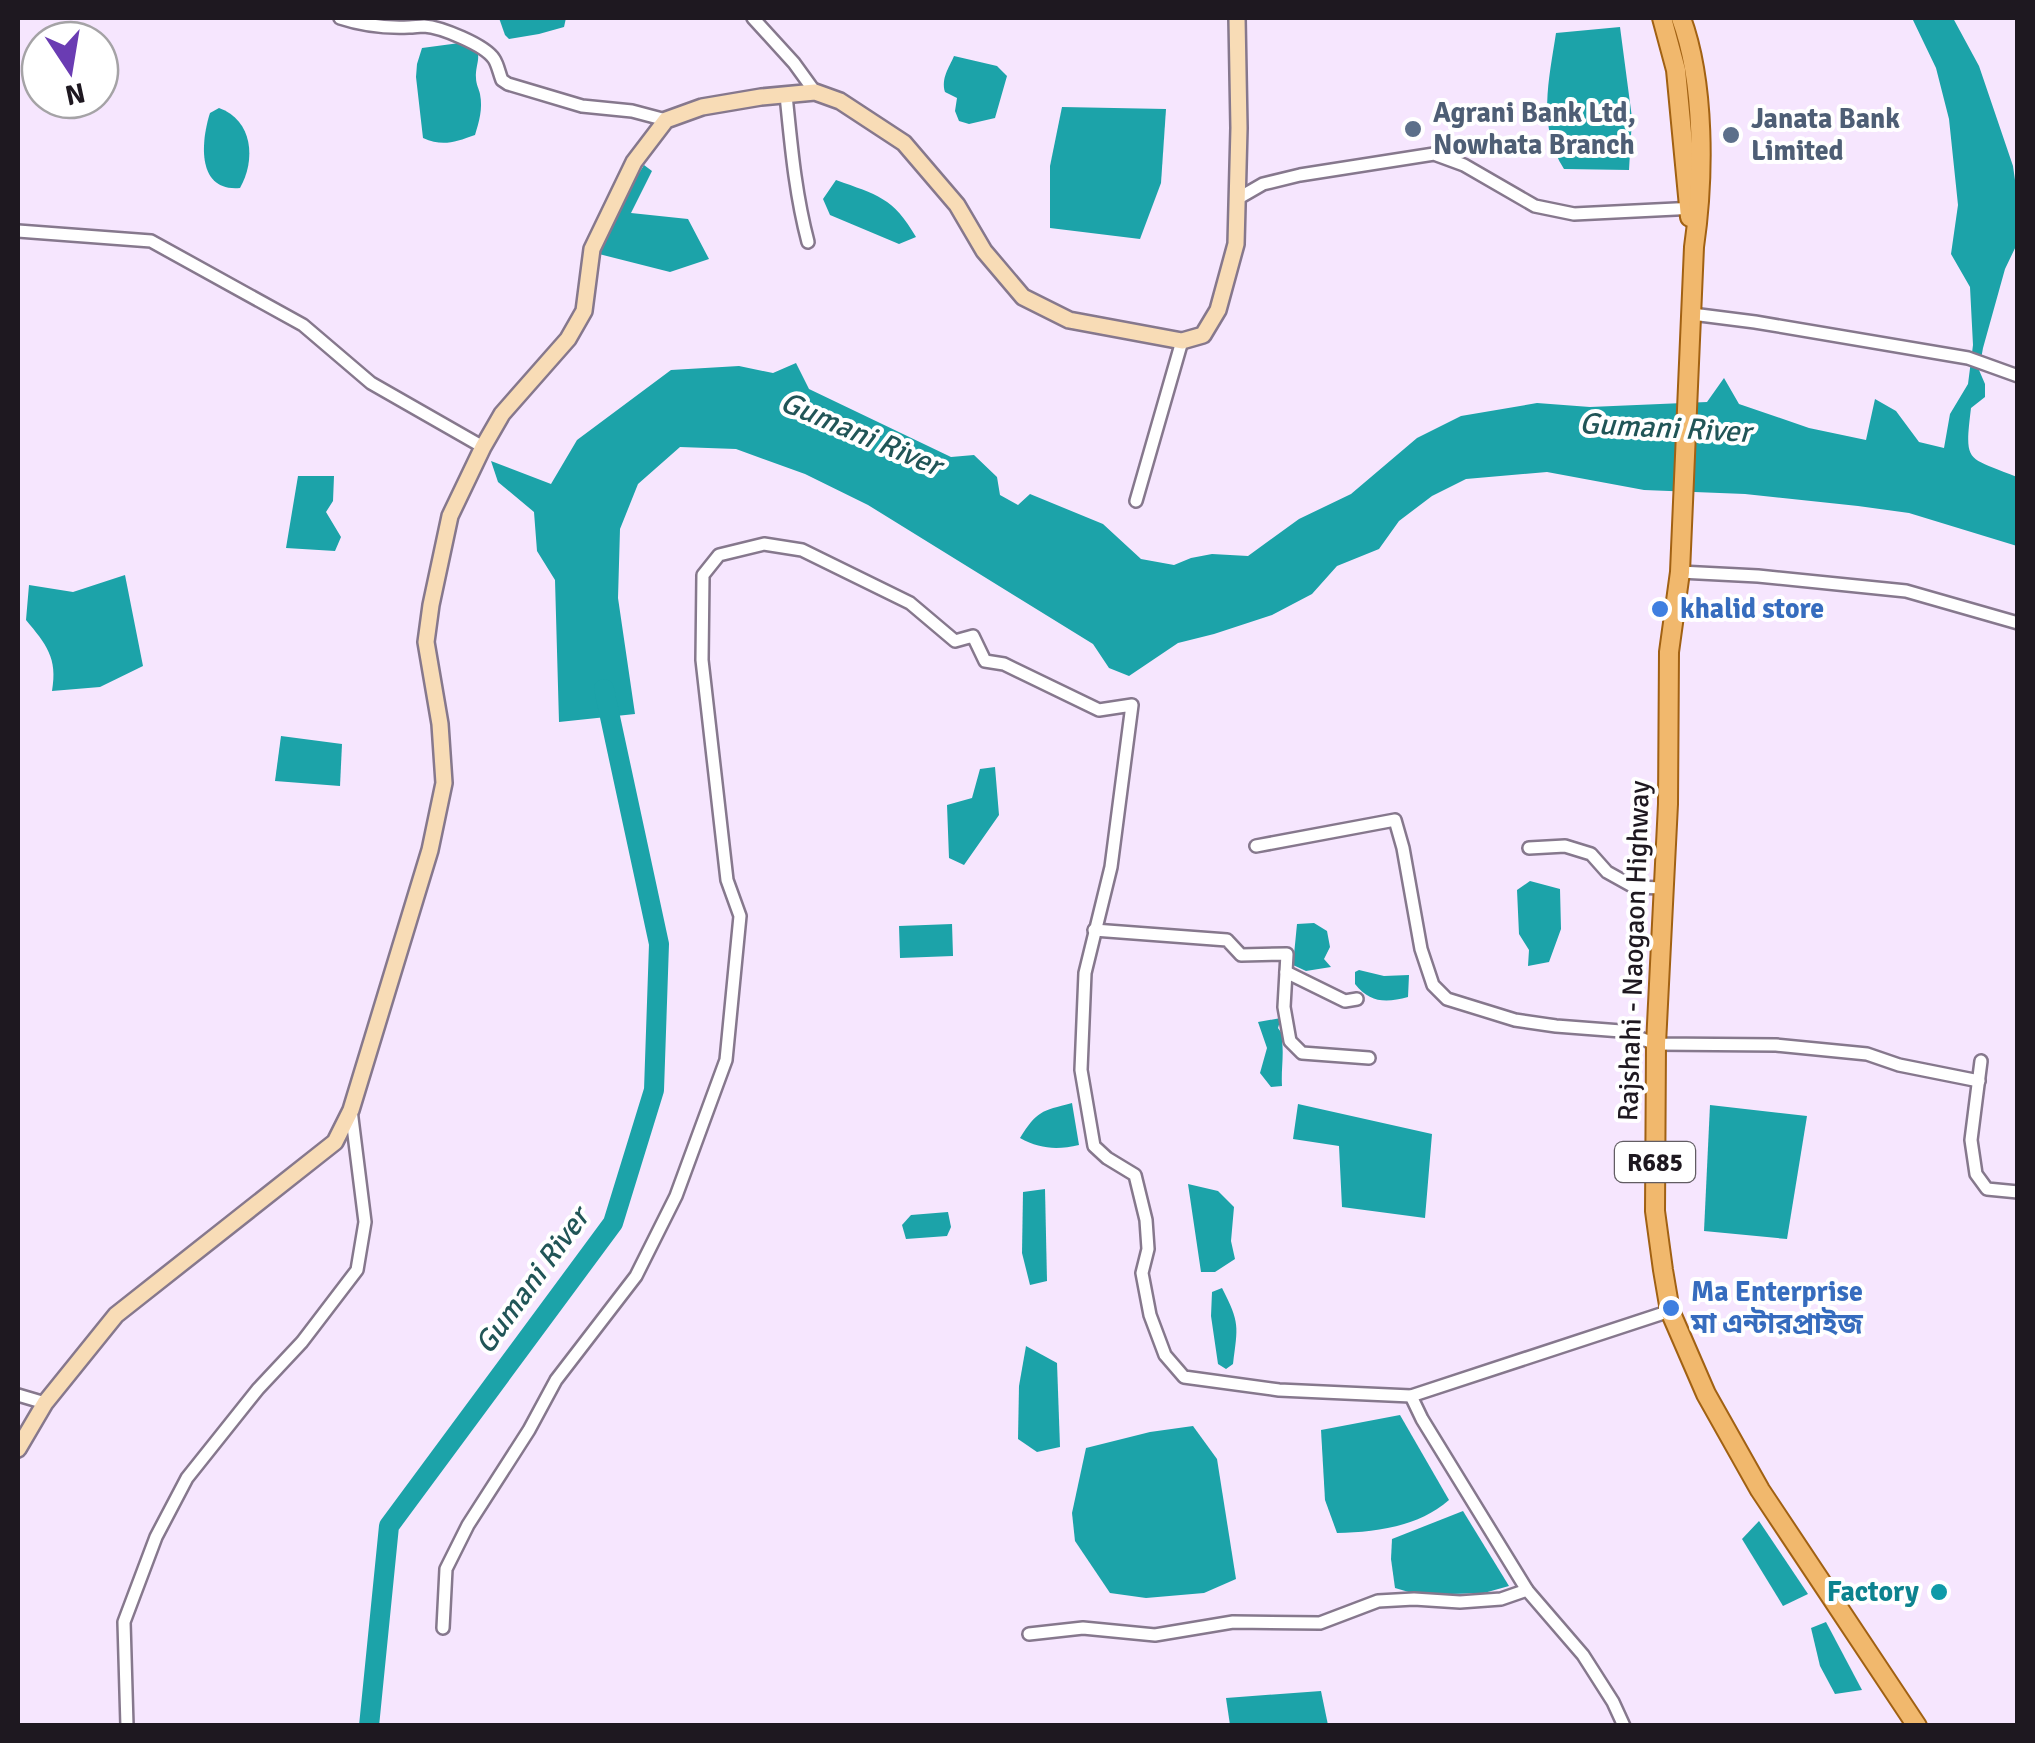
<svg xmlns="http://www.w3.org/2000/svg" width="2035" height="1743" viewBox="0 0 2035 1743" font-family="Signika,'Noto Sans Bengali',sans-serif">
	<rect width="100%" height="100%" fill="#f6e6fe"/>
	<g fill="#1ca3a9">
		<polygon points="499,18 566,18 564,27 539,34 509,39 505,35"/>
		<path d="M 1912,18 L 1953,18 L 1979,66 L 2013,166 L 2017,194 L 2017,244 L 2005,269 L 1983,348 L 1979,370 L 1985,384 L 1985,397 L 1971,408 C 1964,465 1967,456 2017,477 L 2017,546 L 1909,513 L 1858,506 L 1745,494 L 1644,490 L 1547,472 L 1466,479 L 1432,496 L 1399,521 L 1379,549 L 1337,566 L 1312,594 L 1272,615 L 1214,634 L 1178,643 L 1129,676 L 1109,668 L 1093,644 L 868,505 L 805,474 L 736,449 L 680,447 L 638,484 L 620,529 L 618,598 L 635,714 L 559,722 L 555,580 L 537,551 L 534,512 L 498,482 L 491,461 L 551,484 L 577,440 L 671,370 L 739,366 L 773,373 L 796,363 L 809,389 L 951,457 L 974,455 L 997,477 L 1000,495 L 1018,505 L 1030,494 L 1103,524 L 1141,559 L 1174,565 L 1191,558 L 1212,554 L 1248,556 L 1299,519 L 1351,494 L 1417,438 L 1461,416 L 1537,403 L 1590,407 L 1707,402 L 1724,378 L 1739,404 L 1809,428 L 1866,440 L 1875,399 L 1896,411 L 1919,442 L 1944,448 L 1950,414 L 1968,384 L 1973,345 L 1970,287 L 1951,254 L 1958,205 L 1949,119 L 1936,68 Z"/>
		<path d="M 1620,27 L 1632,118 L 1629,170 L 1564,169 C 1537,126 1549,80 1556,33 Z"/>
		<path d="M 467,42 C 486,52 475,62 476,78 C 476,84 479,89 480,94 C 483,109 479,122 475,135 C 455,142 443,147 423,138 L 416,77 L 417,64 L 422,48 Z"/>
		<path d="M 954,56 L 997,66 L 1007,76 L 995,118 L 969,124 L 959,121 L 955,111 L 957,98 L 945,92 C 941,78 949,68 954,56 Z"/>
		<polygon points="1062,107 1166,109 1161,183 1140,239 1050,228 1050,166"/>
		<path d="M 219,108 C 253,120 256,160 240,188 C 196,192 201,141 210,113 Z"/>
		<polygon points="644,165 652,171 631,213 688,219 709,259 670,272 595,253 602,234"/>
		<path d="M 836,180 C 877,195 893,197 916,237 L 899,244 L 830,215 L 823,199 Z"/>
		<polygon points="298,476 334,476 333,501 326,512 341,537 335,551 286,548"/>
		<path d="M 125,575 L 143,666 L 100,687 L 52,691 C 58,658 46,644 26,620 L 29,585 L 73,592 Z"/>
		<polygon points="281,736 342,744 340,786 275,781"/>
		<polygon points="995,767 999,815 964,865 949,858 947,805 972,798 980,769"/>
		<polygon points="1530,881 1560,889 1561,929 1549,962 1528,966 1529,950 1519,934 1517,890"/>
		<polygon points="1314,923 1327,931 1330,947 1324,959 1331,967 1306,971 1293,965 1297,924"/>
		<polygon points="952,924 953,956 900,958 899,926"/>
		<path d="M 1359,970 L 1384,976 L 1409,975 L 1408,997 C 1386,1003 1370,1003 1355,984 L 1355,972 Z"/>
		<path d="M 1281,1018 L 1278,1028 L 1285,1038 L 1282,1040 C 1284,1056 1281,1070 1282,1086 L 1271,1087 L 1260,1073 L 1267,1048 L 1258,1022 Z"/>
		<path d="M 1072,1103 L 1079,1145 C 1057,1150 1040,1149 1020,1138 C 1037,1111 1041,1111 1072,1103 Z"/>
		<polygon points="1298,1104 1432,1134 1425,1218 1342,1207 1339,1146 1293,1139"/>
		<polygon points="1710,1105 1807,1116 1787,1239 1704,1231"/>
		<polygon points="1188,1184 1218,1191 1234,1207 1231,1241 1235,1259 1215,1272 1201,1272"/>
		<polygon points="1045,1189 1047,1281 1030,1285 1022,1253 1023,1192"/>
		<polygon points="948,1212 951,1227 947,1236 906,1239 902,1225 911,1215"/>
		<path d="M 1222,1288 C 1240,1323 1238,1326 1233,1364 L 1226,1369 L 1218,1364 L 1211,1316 L 1212,1292 Z"/>
		<polygon points="1026,1346 1057,1363 1060,1447 1037,1452 1018,1439 1019,1386"/>
		<path d="M 1400,1415 L 1449,1500 C 1418,1527 1376,1532 1337,1533 L 1325,1500 L 1321,1430 Z"/>
		<polygon points="1193,1426 1217,1459 1236,1579 1204,1593 1146,1598 1110,1593 1075,1541 1072,1513 1086,1448 1150,1432"/>
		<polygon points="1463,1511 1509,1586 1484,1593 1419,1595 1395,1588 1391,1559 1392,1539"/>
		<polygon points="1759,1521 1808,1594 1783,1606 1742,1539"/>
		<polygon points="1826,1622 1862,1690 1835,1694 1820,1666 1811,1628"/>
		<polygon points="1321,1691 1328,1725 1230,1725 1226,1698"/>
	</g>
	<g fill="none" stroke-linecap="round" stroke-linejoin="round">
		<polyline stroke="#1ca3a9" stroke-width="20" points="369,1726 389,1526 613,1223 654,1090 659,944 604,689"/>
		<g stroke="#86788d" stroke-width="16">
			<g id="street">
				<path d="M 340,18 C 361,25 386,28 409,27 C 414,27 419,26 424,26 C 441,27 485,45 494,59 C 498,65 499,73 502,80 L 508,84 L 582,106 L 632,111 L 666,120"/>
				<polyline points="753,18 794,63 815,92"/>
				<path d="M 786,95 C 791,144 795,193 808,242"/>
				<polyline points="1237,199 1263,184 1300,175 1434,154 1464,165 1535,206 1574,214 1696,208"/>
				<polyline points="18,231 151,241 303,325 371,383 483,447"/>
				<polyline points="1692,314 1755,322 1968,358 2018,376"/>
				<polyline points="1136,501 1182,341"/>
				<polyline points="1680,572 1758,576 1906,591 2018,623"/>
				<polyline points="1256,846 1395,820 1403,848 1421,949 1433,985 1447,999 1515,1020 1556,1026 1621,1031 1656,1044 1776,1045 1867,1054 1899,1065 1979,1081"/>
				<polyline points="1529,848 1565,846 1591,854 1607,872 1634,887 1663,888"/>
				<polyline points="1094,930 1227,940 1241,955 1287,954 1284,1007 1290,1041 1302,1053 1369,1058"/>
				<polyline points="1286,972 1345,1001 1357,999"/>
				<polyline points="1981,1061 1971,1140 1976,1174 1987,1189 2018,1192"/>
				<polyline points="18,1395 45,1403"/>
				<polyline points="1411,1396 1422,1419 1527,1590 1583,1655 1613,1702 1624,1726"/>
				<polyline points="443,1628 446,1569 468,1525 529,1430 556,1380 636,1276 676,1196 726,1060 740,916 727,880 702,660 703,575 719,555 764,544 802,550 910,603 955,641 973,636 985,661 1004,664 1099,710 1132,705 1111,867 1085,973 1081,1070 1094,1146 1107,1158 1135,1175 1146,1220 1148,1249 1142,1273 1150,1315 1165,1355 1184,1377 1279,1390 1411,1396 1670,1311"/>
				<polyline points="1029,1634 1083,1628 1155,1635 1233,1622 1320,1623 1378,1601 1414,1599 1460,1602 1501,1599 1527,1590"/>
				<polyline points="127,1726 124,1622 156,1537 187,1478 258,1389 302,1342 357,1270 365,1222 351,1110"/>
			</g>
		</g>
		<g stroke="#86788d" stroke-width="20">
			<polyline id="secondary" points="18,1449 45,1403 116,1315 335,1142 351,1110 430,850 444,783 440,724 426,642 431,605 450,516 483,447 502,414 568,339 584,311 592,249 634,162 666,120 702,107 761,97 815,92 840,101 904,143 957,205 984,251 1023,297 1069,320 1182,341 1203,335 1218,310 1236,244 1239,128 1237,18"/>
		</g>
		<g stroke="#a16113" stroke-width="22">
			<g id="primary">
				<polyline points="1662,18 1676,70 1690,217"/>
				<path d="M 1681,18 C 1705,83 1704,178 1694,247 L 1680,572 L 1669,652 L 1668,804 L 1656,1044 L 1655,1211 L 1663,1270 L 1670,1311 L 1706,1394 L 1760,1490 L 1917,1726"/>
			</g>
		</g>
		<use href="#street" stroke="#fff" stroke-width="11"/>
		<use href="#secondary" stroke="#f8dcb6" stroke-width="15"/>
		<use href="#primary" stroke="#f1b86d" stroke-width="18"/>
	</g>
	<g fill="#5c6f8a" stroke="#fff" stroke-width="4">
		<circle cx="1413" cy="129" r="10"/>
		<circle cx="1731" cy="135" r="10"/>
	</g>
	<g fill="#3f7fe0" stroke="#fff" stroke-width="4">
		<circle cx="1660" cy="609" r="10"/>
		<circle cx="1671" cy="1308" r="10"/>
	</g>
	<circle fill="#0f9aa8" stroke="#fff" stroke-width="4" cx="1939" cy="1592" r="10"/>
	<g text-anchor="middle" dominant-baseline="central" stroke-width="8" stroke-linejoin="round" paint-order="stroke">
		<rect fill="#fff" stroke="#625d63" stroke-width="2.5" x="1615" y="1142" width="80" height="40" rx="8"/>
		<g font-size="25" font-weight="bold" fill="#1e1820">
			<text x="1655" y="1162">R685</text>
		</g>
		<g font-size="28" font-weight="bold" fill="#4e5e75" stroke="#fff" text-anchor="start">
			<text x="1433" y="113">Agrani Bank Ltd,<tspan x="1433" dy="32">Nowhata Branch</tspan></text>
			<text x="1751" y="119">Janata Bank<tspan x="1751" dy="32">Limited</tspan></text>
		</g>
		<g font-size="28" font-weight="bold" fill="#366cbe" stroke="#fff" text-anchor="start">
			<text x="1680" y="609">khalid store</text>
			<text x="1691" y="1292">Ma Enterprise<tspan x="1691" dy="32">মা এন্টারপ্রাইজ</tspan></text>
		</g>
		<g font-size="28" fill="#1e1820" stroke="#fff">
			<text transform="translate(1634 951) rotate(-88)">Rajshahi - Naogaon Highway</text>
		</g>
		<g font-size="28" font-weight="bold" fill="#0d838f" stroke="#fff" text-anchor="end">
			<text x="1919" y="1592">Factory</text>
		</g>
		<g font-size="30" font-style="italic" fill="#215557" stroke="#fff">
			<text transform="translate(1665 428) rotate(3)">Gumani River</text>
			<text transform="translate(861 434) rotate(23)">Gumani River</text>
			<text transform="translate(532 1281) rotate(-54)">Gumani River</text>
		</g>
	</g>
	<rect width="2035" height="1743" fill="none" stroke="#1e1820" stroke-width="40"/>
	<g transform="translate(70 70) rotate(168)"><circle r="48" fill="#ffffff" stroke="#a5a3a6" stroke-width="2.5"/>
	<path d="M0-8L18 38L0 25L-18 38Z" fill="#6a3cb3"/>
	<text y="-15" font-size="28" font-weight="bold" text-anchor="middle" fill="#1e1820">N</text>
	</g>
</svg>
